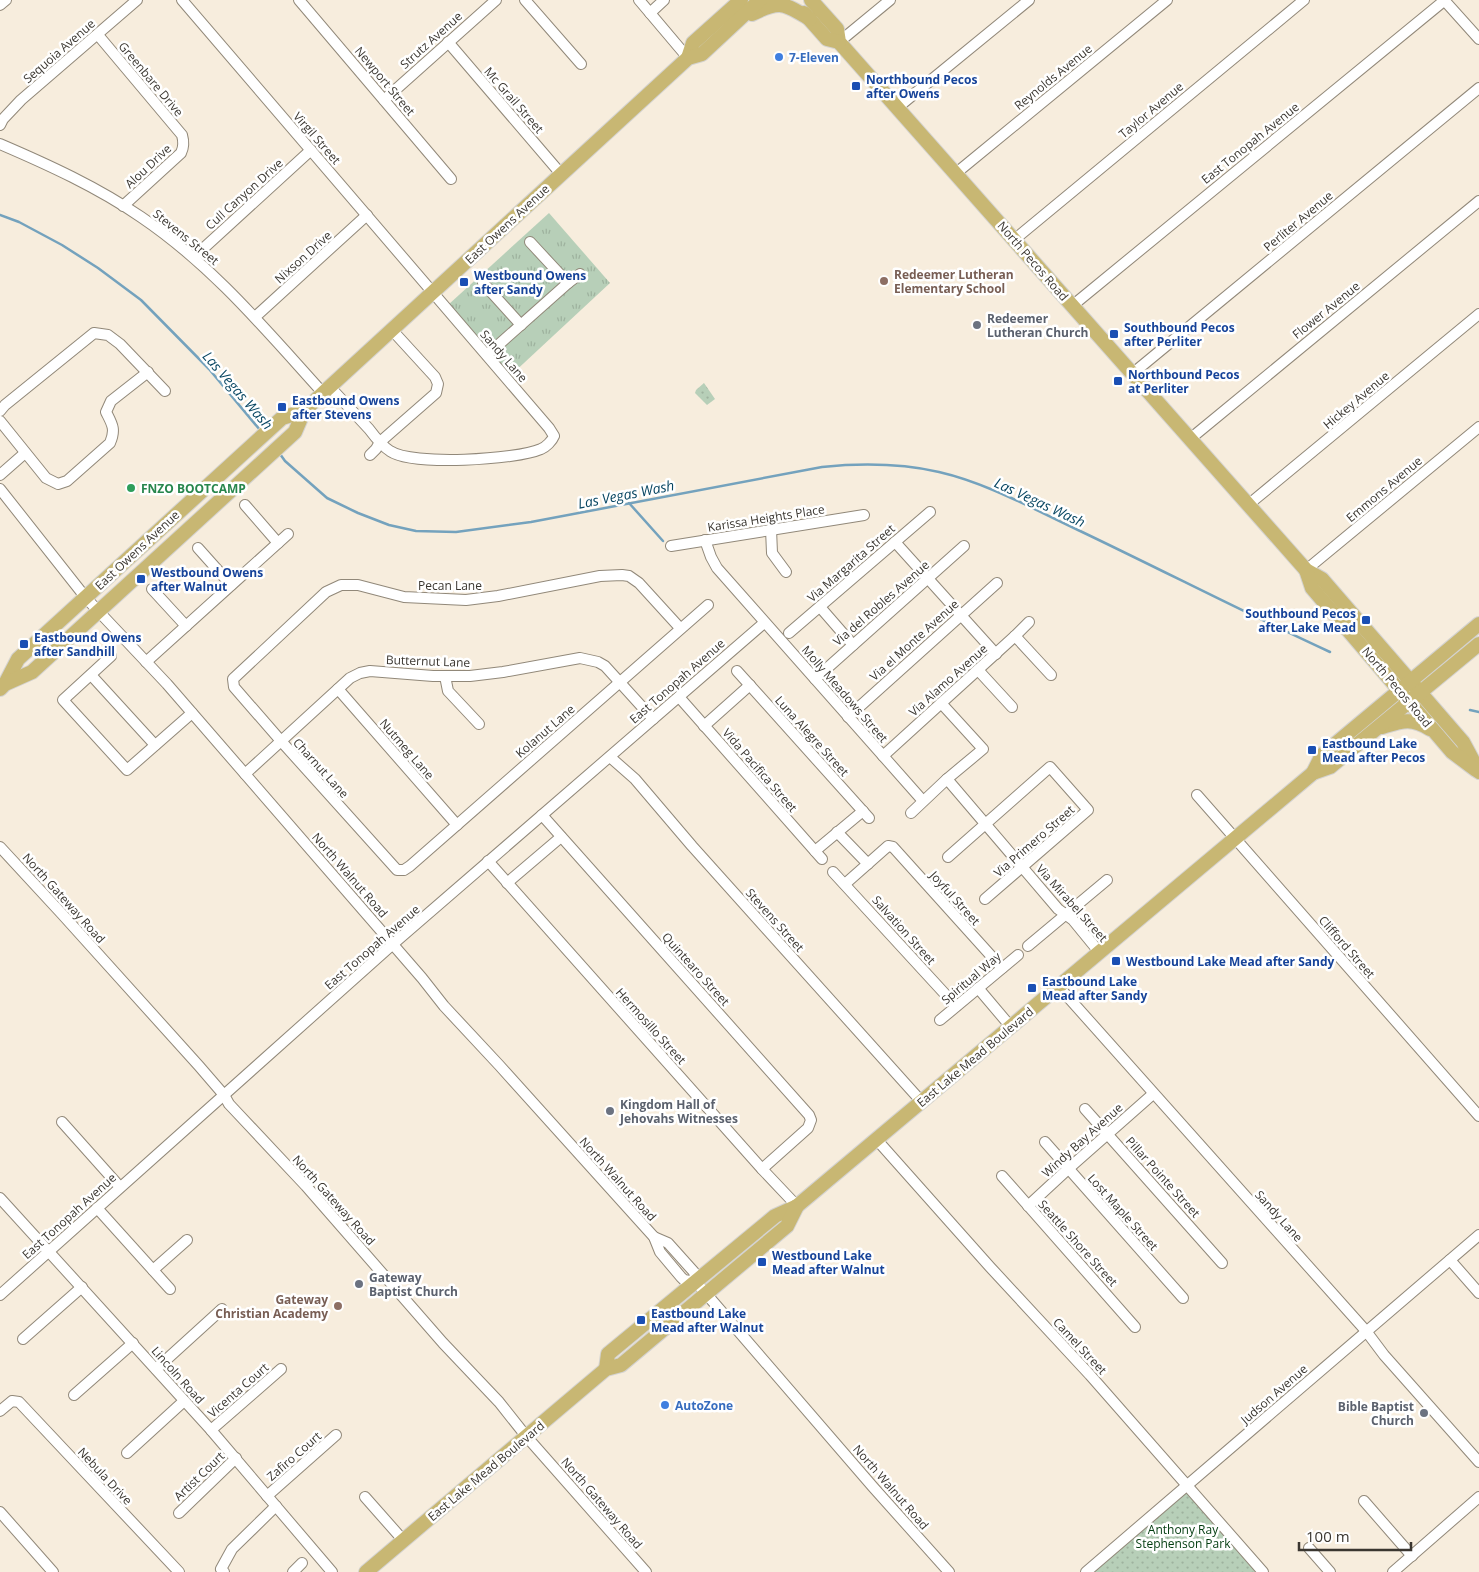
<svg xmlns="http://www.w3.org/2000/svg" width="1479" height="1572" viewBox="0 0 1479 1572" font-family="'Open Sans',sans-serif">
	<defs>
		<pattern id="grass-tufts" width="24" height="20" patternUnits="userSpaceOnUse" patternTransform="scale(1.25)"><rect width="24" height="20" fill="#b7cfb8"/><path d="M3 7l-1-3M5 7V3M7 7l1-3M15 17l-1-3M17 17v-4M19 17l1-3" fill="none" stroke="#9eb29e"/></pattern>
		<pattern id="park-dots" width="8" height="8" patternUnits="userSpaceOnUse" patternTransform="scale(1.25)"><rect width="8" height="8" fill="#b7cfb8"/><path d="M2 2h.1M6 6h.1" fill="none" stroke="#9eb29e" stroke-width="1.8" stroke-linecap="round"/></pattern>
	</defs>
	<rect width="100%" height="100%" fill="#f7eddd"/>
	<polygon fill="url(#grass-tufts)" points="549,213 610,283 510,376 448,305"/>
	<g fill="url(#park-dots)">
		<polygon points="704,383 715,399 707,405 695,393 696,390"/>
		<polygon points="1187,1485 1263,1572 1086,1572"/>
	</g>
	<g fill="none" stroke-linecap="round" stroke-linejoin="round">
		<g stroke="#74a2bd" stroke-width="2.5">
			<polyline points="0,215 19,222 62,245 98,268 141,300 209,369 260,430"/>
			<path d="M 280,454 L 285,461 L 327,498 L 358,513 L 389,525 L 416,531 L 456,532 L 531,522 L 822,467 C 862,463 899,463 939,472 C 987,483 1033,509 1078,530 C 1162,570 1245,613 1330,652"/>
			<polyline points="629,503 663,541"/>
			<polyline points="1470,710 1479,712"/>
		</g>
		<g stroke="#918879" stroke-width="12">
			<g id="minor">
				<path d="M 182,0 L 549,428 L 554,436 C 552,441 546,447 541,449 C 516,460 412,466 390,451 C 382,446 375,437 369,429 C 356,415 343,401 330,387"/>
				<polyline points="299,0 451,179"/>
				<polyline points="525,0 581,64"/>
				<polyline points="639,0 688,58"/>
				<polyline points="1444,0 1479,39"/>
				<polyline points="0,5 6,0"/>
				<polyline points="650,13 664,0"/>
				<path d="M 98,35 L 182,135 C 184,142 184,147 181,153 L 123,206"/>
				<polyline points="448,42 561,174"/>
				<polyline points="839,42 890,0"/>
				<polyline points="384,100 496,0"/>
				<polyline points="897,108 1029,0"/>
				<polyline points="0,125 3,119 21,100 137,0"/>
				<path d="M 0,144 C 49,165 97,187 141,217 C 212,265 266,330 323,393"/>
				<polyline points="955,174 1167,0"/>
				<polyline points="1014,240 1304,0"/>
				<polyline points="530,242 568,283"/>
				<polyline points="194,257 311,150"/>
				<polyline points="483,283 521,325"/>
				<polyline points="1072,306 1445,0"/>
				<polyline points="255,317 367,215"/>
				<polyline points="487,355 568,283 580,274"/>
				<polyline points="1132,374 1479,88"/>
				<polyline points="0,411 5,405 94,333 108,335 120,344 165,391"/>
				<path d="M 0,421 L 46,478 L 58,484 L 67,481 L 110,443 C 116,429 112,424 106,412 L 111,401 L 148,372"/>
				<polyline points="1190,439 1479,201"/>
				<polyline points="370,455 376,449 380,442 436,393 438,384 435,377 392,330"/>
				<polyline points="0,475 25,453"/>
				<polyline points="0,489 86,598 167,684 422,978 444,1006 499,1065 654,1237 660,1252 681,1277 684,1280 696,1282"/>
				<polyline points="245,505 278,543"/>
				<polyline points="1248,505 1479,314"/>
				<polyline points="771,529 772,553 786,572"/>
				<polyline points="705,540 711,557 717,568 923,801"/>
				<polyline points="895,542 996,654"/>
				<polyline points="671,546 864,515"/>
				<polyline points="198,548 231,585"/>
				<polyline points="1306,570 1479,427"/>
				<polyline points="152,589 186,626"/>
				<polyline points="820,607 853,645"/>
				<polyline points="680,628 639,583 629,576 622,575 600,576 498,596 466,600 404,597 358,585 341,585 326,592 233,679 234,687 281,741 397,870 404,870 410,866 708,605"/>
				<polyline points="789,633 930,512"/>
				<polyline points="1015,636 1051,675"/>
				<polyline points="111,656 63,700 127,770 192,713"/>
				<polyline points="146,662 288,534"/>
				<polyline points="978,670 1012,707"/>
				<polyline points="737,671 869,818"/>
				<polyline points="91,675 155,745"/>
				<polyline points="445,676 448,691 479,724"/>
				<polyline points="815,679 964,546"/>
				<polyline points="338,689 457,825"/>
				<polyline points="679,697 822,859"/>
				<polyline points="848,717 997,583"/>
				<polyline points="704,726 750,685"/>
				<polyline points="883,756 1015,636 1029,622"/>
				<polyline points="610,757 635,779 692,846 921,1101"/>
				<polyline points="245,774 350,678 360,673 370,671 433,676 470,676 503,672 580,658 598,662 605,666 653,719"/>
				<polyline points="947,779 1058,909 1073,920 1100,953"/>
				<polyline points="1197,795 1479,1116"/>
				<polyline points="911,813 947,779 983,749 941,703"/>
				<polyline points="542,815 809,1115 811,1120 808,1128 762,1169"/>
				<polyline points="837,832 868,864"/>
				<polyline points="0,847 62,914 199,1066 224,1095 229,1104 306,1186 443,1343 499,1402 526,1436 646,1572"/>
				<polyline points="815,851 863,811"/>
				<polyline points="948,857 1050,767 1088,810 985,899"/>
				<polyline points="488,861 762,1169 797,1206"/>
				<polyline points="833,872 956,1006"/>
				<polyline points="507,883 561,837"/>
				<polyline points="845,884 888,846 893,847 1002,968"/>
				<polyline points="1028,946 1107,880"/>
				<polyline points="1059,987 1366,1331 1384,1355 1479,1462"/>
				<polyline points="978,988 1011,1027"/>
				<polyline points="940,1020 1018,955"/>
				<polyline points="1085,1109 1222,1263"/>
				<polyline points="62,1122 120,1187"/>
				<polyline points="877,1140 990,1267 1090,1375 1263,1572"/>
				<polyline points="1045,1142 1183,1298"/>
				<polyline points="1002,1176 1135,1327"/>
				<polyline points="0,1198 211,1430 332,1572"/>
				<polyline points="1028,1206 1068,1169 1153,1094"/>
				<polyline points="97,1208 170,1289"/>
				<polyline points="654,1237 668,1243 694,1272 696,1282 873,1487 949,1572"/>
				<polyline points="1450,1260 1479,1293"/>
				<polyline points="153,1270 187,1240"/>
				<polyline points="0,1295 393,944 764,623"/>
				<polyline points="23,1339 82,1287"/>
				<polyline points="156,1369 222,1309"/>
				<polyline points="74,1395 133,1343"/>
				<polyline points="0,1411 12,1401 19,1402 179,1572"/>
				<polyline points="211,1430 281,1369"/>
				<polyline points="127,1453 184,1401"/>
				<polyline points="267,1496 336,1435"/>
				<polyline points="365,1497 403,1540"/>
				<polyline points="1364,1501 1412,1556"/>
				<polyline points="0,1512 53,1572"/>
				<polyline points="179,1513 236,1458"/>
				<polyline points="1309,1548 1330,1572"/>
				<polyline points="224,1572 221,1569 232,1549 276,1506"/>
				<polyline points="293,1572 302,1563"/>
				<polyline points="1086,1572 1479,1235"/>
				<polyline points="1393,1572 1479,1497"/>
			</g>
		</g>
		<g stroke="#d4d3d1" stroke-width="16">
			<g id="major">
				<polyline points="811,0 837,29 839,42 1306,570 1322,579 1463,742 1479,772"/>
				<polyline points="804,13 827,39 839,42"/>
				<path d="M 752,14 C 780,0 784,3 810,19"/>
				<polyline points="688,58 693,43 741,0"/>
				<polyline points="1306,570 1312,588 1452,752 1476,770"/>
				<polyline points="5,684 18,659 282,418 304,411"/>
				<polyline points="0,689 5,684 32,672 295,432 304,411 323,393 688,58 702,54 760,0"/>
				<path d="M 1382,727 C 1402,721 1411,717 1430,729"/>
				<polyline points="1313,773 1322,755 1479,624"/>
				<polyline points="606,1369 608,1354 775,1216 797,1206 1313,773 1330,767 1479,644"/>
				<polyline points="366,1572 606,1369 621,1365 787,1226 797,1206"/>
			</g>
		</g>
		<use href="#minor" stroke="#fff" stroke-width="10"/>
		<use href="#major" stroke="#c8b773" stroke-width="14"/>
	</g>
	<g fill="#3f7fe0" stroke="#fff" stroke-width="2">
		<circle cx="779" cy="57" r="5"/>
		<circle cx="665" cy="1405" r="5"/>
	</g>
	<g fill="#1a4fb4" stroke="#fff" stroke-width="2">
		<rect x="851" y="81" width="10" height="10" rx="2.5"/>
		<rect x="459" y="277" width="10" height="10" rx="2.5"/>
		<rect x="1109" y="329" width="10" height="10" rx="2.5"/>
		<rect x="1113" y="376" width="10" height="10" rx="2.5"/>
		<rect x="277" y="402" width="10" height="10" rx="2.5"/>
		<rect x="136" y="574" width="10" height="10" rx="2.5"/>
		<rect x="1361" y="615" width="10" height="10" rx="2.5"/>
		<rect x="19" y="639" width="10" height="10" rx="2.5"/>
		<rect x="1307" y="745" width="10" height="10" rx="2.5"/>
		<rect x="1111" y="956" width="10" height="10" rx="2.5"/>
		<rect x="1027" y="983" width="10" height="10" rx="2.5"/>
		<rect x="757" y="1257" width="10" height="10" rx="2.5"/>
		<rect x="636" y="1315" width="10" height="10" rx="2.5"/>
	</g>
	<g fill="#8d6e63" stroke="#fff" stroke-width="2">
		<circle cx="884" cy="281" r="5"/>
		<circle cx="338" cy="1306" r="5"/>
	</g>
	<g fill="#6b7280" stroke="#fff" stroke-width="2">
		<circle cx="977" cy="325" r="5"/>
		<circle cx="610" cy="1111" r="5"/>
		<circle cx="359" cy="1284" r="5"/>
		<circle cx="1424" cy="1413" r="5"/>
	</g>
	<circle fill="#2e9e5b" stroke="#fff" stroke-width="2" cx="131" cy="488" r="5"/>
	<g text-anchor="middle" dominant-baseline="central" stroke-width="5" stroke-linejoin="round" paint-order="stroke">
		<g font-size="12" fill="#3a3630" stroke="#fff">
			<text transform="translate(431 40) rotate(-42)">Strutz Avenue</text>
			<text transform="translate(59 51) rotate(-41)">Sequoia Avenue</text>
			<text transform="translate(1053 77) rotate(-39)">Reynolds Avenue</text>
			<text transform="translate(151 79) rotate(50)">Greenbare Drive</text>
			<text transform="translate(385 81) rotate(50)">Newport Street</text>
			<text transform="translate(514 100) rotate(49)">Mc Grail Street</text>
			<text transform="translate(1151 110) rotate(-40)">Taylor Avenue</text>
			<text transform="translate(317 138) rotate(49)">Virgil Street</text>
			<text transform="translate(1250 143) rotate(-39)">East Tonopah Avenue</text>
			<text transform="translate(148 166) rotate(-43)">Alou Drive</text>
			<text transform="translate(244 194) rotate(-42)">Cull Canyon Drive</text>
			<text transform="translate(1298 221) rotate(-40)">Perliter Avenue</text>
			<text transform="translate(507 224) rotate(-43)">East Owens Avenue</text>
			<text transform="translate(186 237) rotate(39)">Stevens Street</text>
			<text transform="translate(303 257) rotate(-42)">Nixson Drive</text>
			<text transform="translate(1033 261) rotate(49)">North Pecos Road</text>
			<text transform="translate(1326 310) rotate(-39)">Flower Avenue</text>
			<text transform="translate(504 356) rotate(49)">Sandy Lane</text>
			<text transform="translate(1356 400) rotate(-40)">Hickey Avenue</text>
			<text transform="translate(1384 489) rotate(-40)">Emmons Avenue</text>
			<text transform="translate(766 518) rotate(-9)">Karissa Heights Place</text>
			<text transform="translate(137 550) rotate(-43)">East Owens Avenue</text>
			<text transform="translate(851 563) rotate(-41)">Via Margarita Street</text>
			<text x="450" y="585">Pecan Lane</text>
			<text transform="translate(881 603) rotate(-41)">Via del Robles Avenue</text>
			<text transform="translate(914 640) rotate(-42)">Via el Monte Avenue</text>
			<text transform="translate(428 661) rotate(2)">Butternut Lane</text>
			<text transform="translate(948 680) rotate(-42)">Via Alamo Avenue</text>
			<text transform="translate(677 681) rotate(-41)">East Tonopah Avenue</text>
			<text transform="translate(1397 687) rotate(50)">North Pecos Road</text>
			<text transform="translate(845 694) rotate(49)">Molly Meadows Street</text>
			<text transform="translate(545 731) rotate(-41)">Kolanut Lane</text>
			<text transform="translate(812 736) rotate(48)">Luna Alegre Street</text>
			<text transform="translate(407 749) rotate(49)">Nutmeg Lane</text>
			<text transform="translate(321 768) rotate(48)">Charnut Lane</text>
			<text transform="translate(760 770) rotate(49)">Vida Pacifica Street</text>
			<text transform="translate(1034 841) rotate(-41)">Via Primero Street</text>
			<text transform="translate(350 875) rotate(49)">North Walnut Road</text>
			<text transform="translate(64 898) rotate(48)">North Gateway Road</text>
			<text transform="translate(955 898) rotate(48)">Joyful Street</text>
			<text transform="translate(1072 903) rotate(48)">Via Mirabel Street</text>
			<text transform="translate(775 920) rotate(48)">Stevens Street</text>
			<text transform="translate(904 930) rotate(48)">Salvation Street</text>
			<text transform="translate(372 947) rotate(-41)">East Tonopah Avenue</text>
			<text transform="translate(1347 947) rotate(49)">Clifford Street</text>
			<text transform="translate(696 969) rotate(48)">Quintearo Street</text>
			<text transform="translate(971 978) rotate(-40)">Spiritual Way</text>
			<text transform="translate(651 1026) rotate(48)">Hermosillo Street</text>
			<text transform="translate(975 1057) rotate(-40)">East Lake Mead Boulevard</text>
			<text transform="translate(1082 1140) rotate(-42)">Windy Bay Avenue</text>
			<text transform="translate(1163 1177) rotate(48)">Pillar Pointe Street</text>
			<text transform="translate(618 1179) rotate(48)">North Walnut Road</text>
			<text transform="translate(334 1200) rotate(48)">North Gateway Road</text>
			<text transform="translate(1123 1212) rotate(48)">Lost Maple Street</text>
			<text transform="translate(69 1216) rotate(-42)">East Tonopah Avenue</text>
			<text transform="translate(1279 1216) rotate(48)">Sandy Lane</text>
			<text transform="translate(1078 1243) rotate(48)">Seattle Shore Street</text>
			<text transform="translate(1080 1346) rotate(47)">Camel Street</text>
			<text transform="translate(178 1375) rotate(48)">Lincoln Road</text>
			<text transform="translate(238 1390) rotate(-41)">Vicenta Court</text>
			<text transform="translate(1274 1394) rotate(-41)">Judson Avenue</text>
			<text transform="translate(294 1456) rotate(-41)">Zafiro Court</text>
			<text transform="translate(486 1471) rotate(-40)">East Lake Mead Boulevard</text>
			<text transform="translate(105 1476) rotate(47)">Nebula Drive</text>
			<text transform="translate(199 1476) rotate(-44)">Artist Court</text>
			<text transform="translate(891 1487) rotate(49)">North Walnut Road</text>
			<text transform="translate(602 1503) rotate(49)">North Gateway Road</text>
		</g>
		<g font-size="12" font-weight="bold" fill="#366cbe" stroke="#fff" text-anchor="start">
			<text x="789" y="57">7-Eleven</text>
			<text x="675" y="1405">AutoZone</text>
		</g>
		<g font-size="12" font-weight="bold" fill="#164399" stroke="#fff" text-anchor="start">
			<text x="866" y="79">Northbound Pecos<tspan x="866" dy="14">after Owens</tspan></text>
			<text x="474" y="275">Westbound Owens<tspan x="474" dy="14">after Sandy</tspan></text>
			<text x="1124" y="327">Southbound Pecos<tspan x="1124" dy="14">after Perliter</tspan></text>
			<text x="1128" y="374">Northbound Pecos<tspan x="1128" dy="14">at Perliter</tspan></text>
			<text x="292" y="400">Eastbound Owens<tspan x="292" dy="14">after Stevens</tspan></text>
			<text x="151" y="572">Westbound Owens<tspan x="151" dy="14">after Walnut</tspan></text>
			<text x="1356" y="613" text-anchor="end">Southbound Pecos<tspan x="1356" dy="14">after Lake Mead</tspan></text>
			<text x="34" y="637">Eastbound Owens<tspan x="34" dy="14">after Sandhill</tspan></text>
			<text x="1322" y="743">Eastbound Lake<tspan x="1322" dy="14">Mead after Pecos</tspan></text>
			<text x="1126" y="961">Westbound Lake Mead after Sandy</text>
			<text x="1042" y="981">Eastbound Lake<tspan x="1042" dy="14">Mead after Sandy</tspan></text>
			<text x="772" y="1255">Westbound Lake<tspan x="772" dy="14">Mead after Walnut</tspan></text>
			<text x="651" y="1313">Eastbound Lake<tspan x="651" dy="14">Mead after Walnut</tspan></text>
		</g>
		<g font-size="12" font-weight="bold" fill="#785e54" stroke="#fff" text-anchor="start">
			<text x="894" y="274">Redeemer Lutheran<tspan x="894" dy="14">Elementary School</tspan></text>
			<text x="328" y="1299" text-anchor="end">Gateway<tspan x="328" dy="14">Christian Academy</tspan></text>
		</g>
		<g font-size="12" font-weight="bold" fill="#5b616d" stroke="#fff" text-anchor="start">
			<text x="987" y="318">Redeemer<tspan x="987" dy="14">Lutheran Church</tspan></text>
			<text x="620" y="1104">Kingdom Hall of<tspan x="620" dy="14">Jehovahs Witnesses</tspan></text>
			<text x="369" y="1277">Gateway<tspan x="369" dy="14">Baptist Church</tspan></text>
			<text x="1414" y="1406" text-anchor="end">Bible Baptist<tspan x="1414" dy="14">Church</tspan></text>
		</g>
		<g font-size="12" font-weight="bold" fill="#27864d" stroke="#fff" text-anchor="start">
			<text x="141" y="488">FNZO BOOTCAMP</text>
		</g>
		<g font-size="12" fill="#003b0e" stroke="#fff">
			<text x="1183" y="1529">Anthony Ray<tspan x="1183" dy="14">Stephenson Park</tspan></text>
		</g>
		<g font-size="14" font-style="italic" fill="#084662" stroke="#fff">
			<text transform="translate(238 390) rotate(49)">Las Vegas Wash</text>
			<text transform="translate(626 494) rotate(-11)">Las Vegas Wash</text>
			<text transform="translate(1040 502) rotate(25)">Las Vegas Wash</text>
		</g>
	</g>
	<path d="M1299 1542v8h112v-8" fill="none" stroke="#3a3630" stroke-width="2.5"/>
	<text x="1306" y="1542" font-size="15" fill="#3a3630" stroke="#ffffff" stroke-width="4" paint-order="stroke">100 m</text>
</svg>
